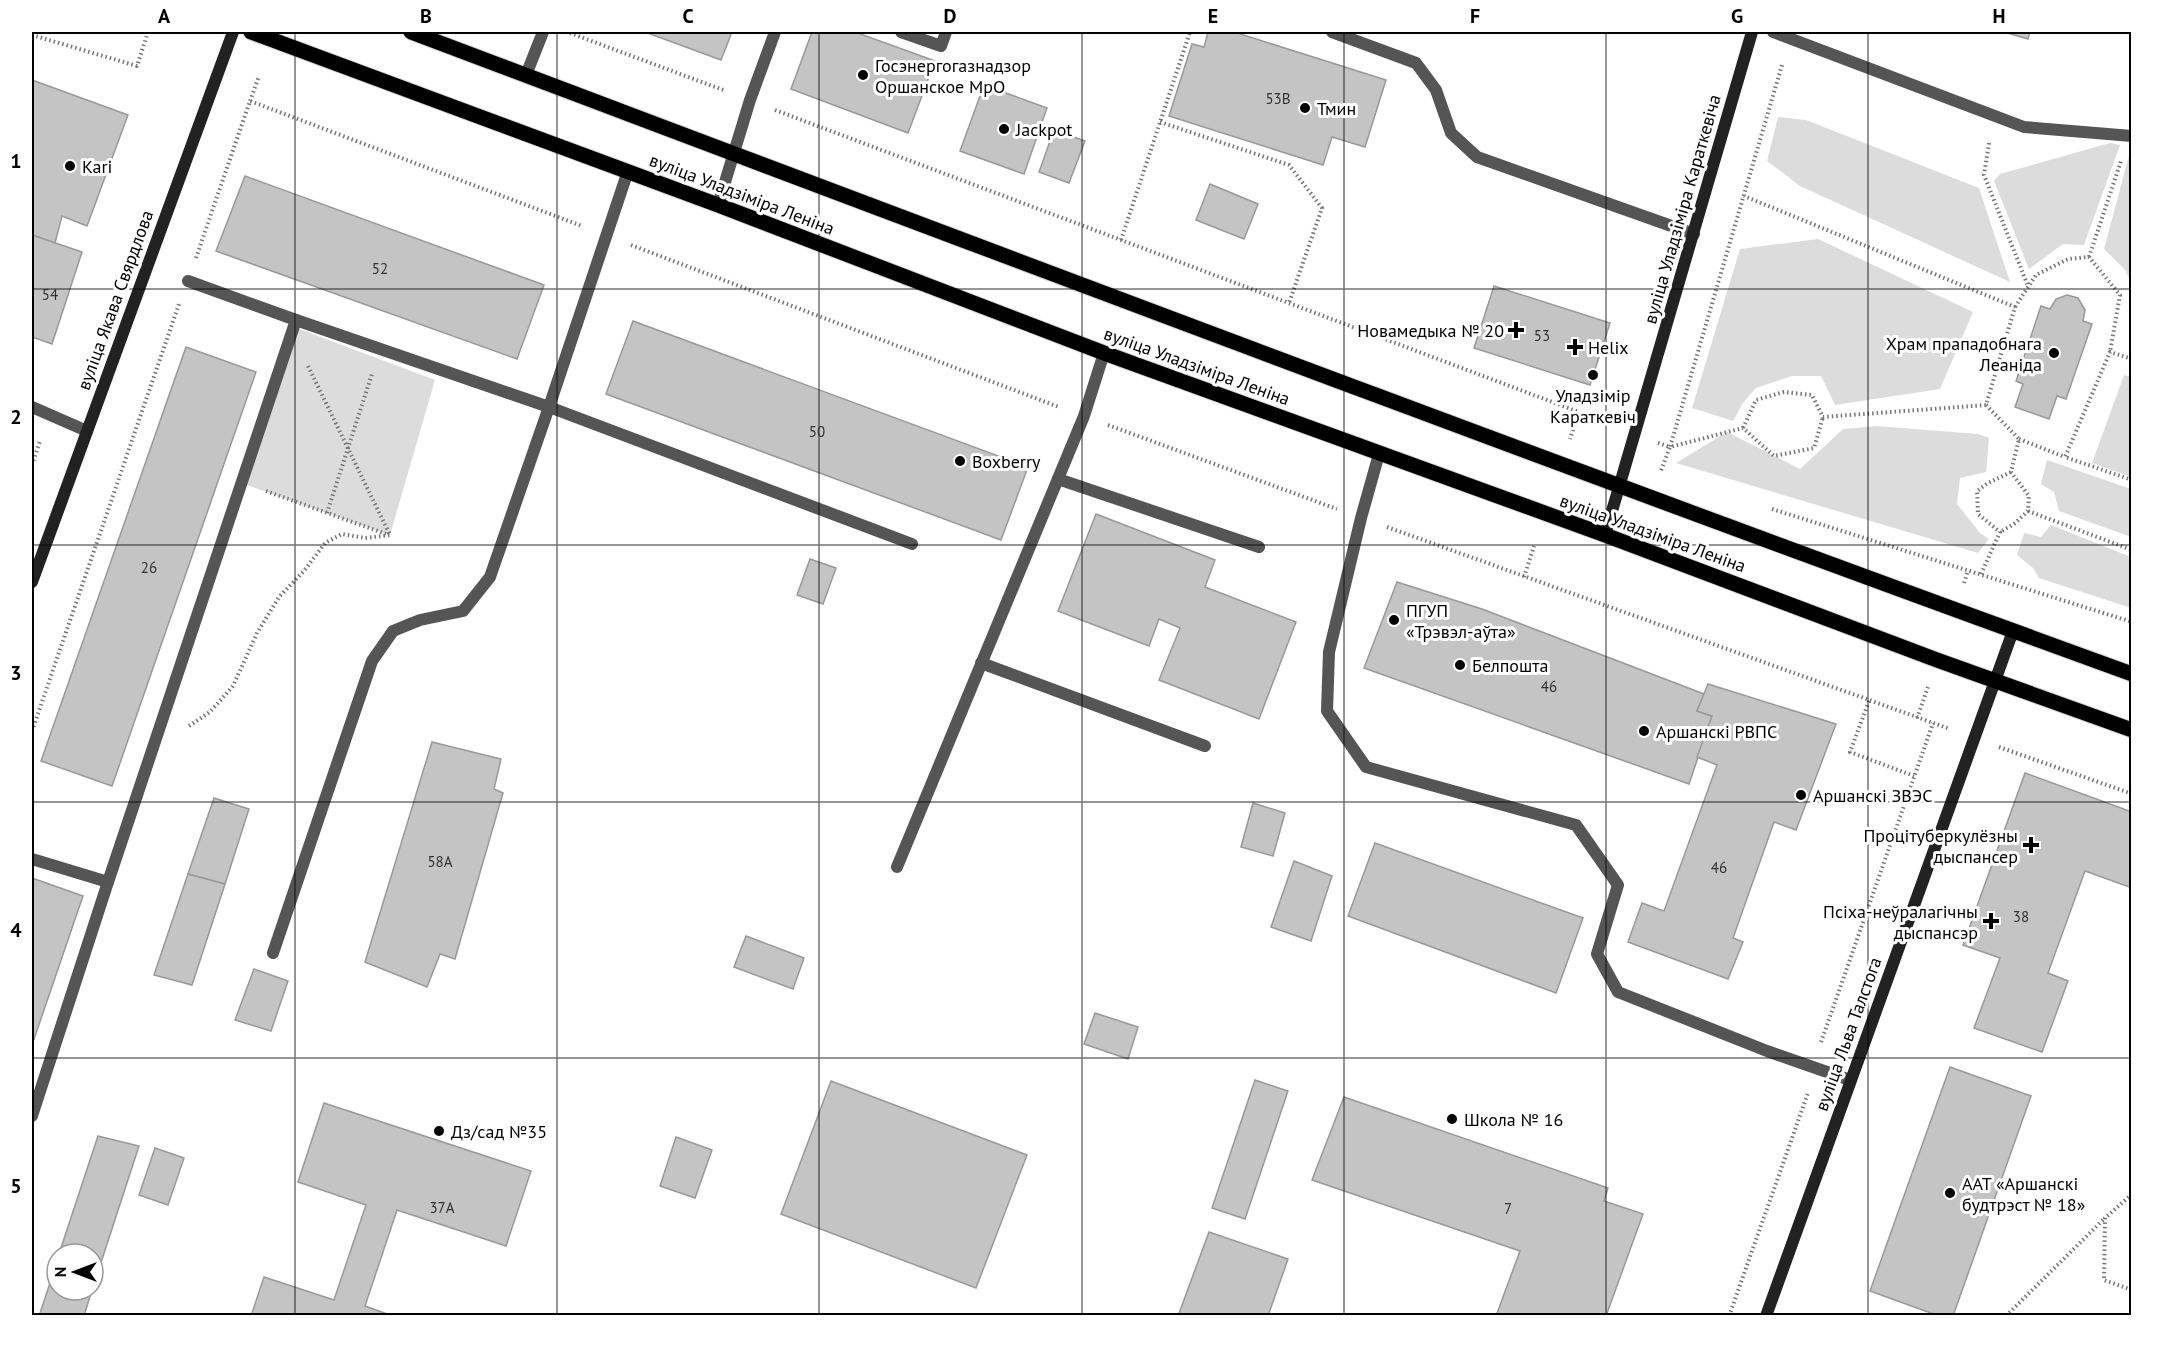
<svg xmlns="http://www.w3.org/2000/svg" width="2163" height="1347" viewBox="0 0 2163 1347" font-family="'PT Sans',sans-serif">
	<rect width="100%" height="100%" fill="#fff"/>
	<g fill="#dcdcdc">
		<polygon points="1778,117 1806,120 1979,188 2010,282 1800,186 1767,161"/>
		<polygon points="2110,143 2120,145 2084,245 2063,244 2029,269 1994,181 2000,174"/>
		<polygon points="2130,152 2132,153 2131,284 2126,271 2104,249"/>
		<polygon points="1818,239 1973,312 1940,389 1835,405 1821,376 1792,376 1756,388 1743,403 1733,421 1692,408 1740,249"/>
		<polygon points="294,327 435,380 390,535 241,483"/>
		<polygon points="2124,375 2131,377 2131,477 2092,463"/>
		<polygon points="1876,426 1978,434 1989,438 1986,472 1960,478 1957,504 1980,533 1989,539 1978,553 1676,463 1727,432 1800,469 1843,429"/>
		<polygon points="2047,460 2131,489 2131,537 2059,511 2054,492 2041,484"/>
		<polygon points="2051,525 2131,557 2131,608 2039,578 2033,568 2017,555 2024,533 2041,537"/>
	</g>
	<g fill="#c4c4c4" stroke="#999" stroke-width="1.5">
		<polygon points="645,32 732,32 721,60"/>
		<polygon points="812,32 855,32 935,61 908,133 791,89"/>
		<polygon points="1208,32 1234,32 1386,80 1365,147 1332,137 1323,165 1169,116 1192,44 1204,47"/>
		<polygon points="2004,32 2030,32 2028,39"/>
		<polygon points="32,80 128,115 87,226 62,216 55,243 32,235"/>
		<polygon points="984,85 1047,108 1024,174 960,151"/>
		<polygon points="1054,130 1085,141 1069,183 1039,172"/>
		<polygon points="245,176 544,285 517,359 216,251"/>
		<polygon points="1210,184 1258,204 1244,239 1196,220"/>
		<polygon points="32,235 82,252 52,344 32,337"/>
		<polygon points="1494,286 1610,323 1590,385 1474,348"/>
		<polygon points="2067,295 2078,298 2085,310 2083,321 2092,324 2066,399 2057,396 2049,419 2015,407 2023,384 2016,381 2041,306 2050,309 2056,299"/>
		<polygon points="633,321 1028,467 1001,540 606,394"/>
		<polygon points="186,347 256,372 112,786 41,761"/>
		<polygon points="1096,514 1215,560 1205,587 1296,622 1259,719 1159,680 1180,628 1159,619 1149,646 1058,611"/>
		<polygon points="810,559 836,568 823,604 797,595"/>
		<polygon points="1397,582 1482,609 1704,694 1697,711 1712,716 1689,784 1364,668"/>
		<polygon points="1708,684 1836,724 1796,830 1774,822 1733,938 1743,942 1728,979 1628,942 1642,903 1664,911 1717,765 1697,757 1712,716 1697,711"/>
		<polygon points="432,742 501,759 494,789 503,793 455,959 440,954 427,987 365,962"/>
		<polygon points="2025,773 2132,812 2132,888 2085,871 2048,973 2068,981 2042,1052 1974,1028 2000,958 1963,945"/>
		<polygon points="214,798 249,809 225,884 188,874"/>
		<polygon points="1253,803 1285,813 1273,856 1241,847"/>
		<polygon points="1375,843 1583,918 1556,993 1348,916"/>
		<polygon points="1294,861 1332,876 1311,941 1271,927"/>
		<polygon points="188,874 225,884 192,985 154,975"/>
		<polygon points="32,878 83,896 32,1045"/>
		<polygon points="746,936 804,958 793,989 734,967"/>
		<polygon points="254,969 288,981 271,1031 235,1020"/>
		<polygon points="1095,1013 1138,1027 1128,1059 1084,1044"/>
		<polygon points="1950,1067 2031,1096 1953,1316 1939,1316 1870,1291"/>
		<polygon points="1255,1080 1288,1091 1245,1219 1212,1208"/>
		<polygon points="831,1081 1027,1155 976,1288 781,1214"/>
		<polygon points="1344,1097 1608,1188 1604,1201 1643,1214 1606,1316 1496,1316 1520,1251 1312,1180"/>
		<polygon points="324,1103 531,1171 506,1246 397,1210 365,1306 393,1316 251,1316 264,1277 334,1300 366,1205 298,1182"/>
		<polygon points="98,1136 139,1146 93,1287 93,1254 59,1254"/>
		<polygon points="676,1137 712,1150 695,1198 660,1186"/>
		<polygon points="155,1148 184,1158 168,1205 139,1195"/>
		<polygon points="1209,1232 1288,1259 1268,1316 1178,1316"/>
		<polygon points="57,1262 57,1290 92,1290 84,1316 39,1316"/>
	</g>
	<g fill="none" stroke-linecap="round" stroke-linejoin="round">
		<g stroke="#dbdbdb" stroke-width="17">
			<g id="primary">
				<polyline points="251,32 718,205 1104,353 1605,535 1937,660 2132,730"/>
				<path d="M 411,32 C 984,248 1556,465 2132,674"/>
			</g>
		</g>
		<g stroke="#777" stroke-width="4" stroke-dasharray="1.5 3" stroke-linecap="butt">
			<polyline points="570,33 726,91"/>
			<polyline points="32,35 137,66 148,32"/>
			<polyline points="1782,65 1670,447 1743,428 1774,456 1814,448 1823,417"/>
			<polyline points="250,101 259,76"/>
			<polyline points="775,110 1579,412 1570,439"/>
			<polyline points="1160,122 1289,165 1322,208 1289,303"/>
			<polyline points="1989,143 1984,175 2028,286"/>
			<polyline points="1121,240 1190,32"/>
			<polyline points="631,245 1059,407"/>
			<polyline points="2089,257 2121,161"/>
			<polyline points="196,258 250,101 582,226"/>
			<polyline points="2015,307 2036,275 2068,259 2089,257 2120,295 2110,352"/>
			<polyline points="2132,359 2110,352 2065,457 2132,480"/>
			<polyline points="308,366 390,535"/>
			<polyline points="1986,405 2019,439 2011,472 2029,496 2028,511 2014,524 2000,532"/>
			<polyline points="1108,425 1337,509"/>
			<polyline points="1743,428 1756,400 1784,392 1812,395 1823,417 1986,405 2015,307 1744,196"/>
			<polyline points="2019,439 2065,457"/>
			<polyline points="1658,443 1670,447 1660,473"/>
			<polyline points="32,465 40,441"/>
			<polyline points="266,491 389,535"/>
			<polyline points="1772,509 2132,622"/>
			<polyline points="2028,511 2132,550"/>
			<polyline points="327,513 372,374"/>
			<polyline points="1387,527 1950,729"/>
			<polyline points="1981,574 2000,532 1978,514 1977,491 1988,483 2011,472"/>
			<polyline points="1524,577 1534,546"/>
			<polyline points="1964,583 1968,570"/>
			<polyline points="1869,701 1850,752 1914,776"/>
			<polyline points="1917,718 1928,687"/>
			<polyline points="189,726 210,712 233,686 257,633 279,597 304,571 325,543 342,534 365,538 390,535"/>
			<polyline points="32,731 179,304"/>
			<polyline points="1999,747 2132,794"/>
			<polyline points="1821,1042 1933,723"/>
			<polyline points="2132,1194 2105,1218 2104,1280 2132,1290"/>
			<polyline points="1729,1316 1808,1093"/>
			<polyline points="2006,1316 2105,1218"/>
		</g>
		<g stroke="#555" stroke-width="12">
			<polyline points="901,32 941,46 946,32"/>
			<polyline points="1332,32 1416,63 1436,90 1451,133 1477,157 1694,234"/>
			<polyline points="1773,32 2024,127 2132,136"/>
			<polyline points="526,75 543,32"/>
			<polyline points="718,205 750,100 775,32"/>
			<polyline points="188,281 296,320 549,407 628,171"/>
			<polyline points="32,407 87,431"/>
			<polyline points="1379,454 1361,518 1329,652 1327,711 1366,767 1576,825 1618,885 1597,954 1618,992 1767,1051 1850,1080"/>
			<polyline points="1058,479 1259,547"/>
			<polyline points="981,663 1205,746"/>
			<polyline points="32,859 108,882 32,1116"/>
			<polyline points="897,867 1084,416 1104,353"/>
			<polyline points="108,882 296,320"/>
			<polyline points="273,953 372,661 393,631 420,620 463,611 490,577 549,407 912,544"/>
		</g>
		<g stroke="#222" stroke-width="12">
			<polyline points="1605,535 1752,32"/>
			<polyline points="32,582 233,32"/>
			<polyline points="1766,1316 2013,631"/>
		</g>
		<use href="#primary" stroke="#000" stroke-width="15"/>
	</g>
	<path fill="none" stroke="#000" stroke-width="1.5" stroke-opacity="0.55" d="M 295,32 L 295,1316M 557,32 L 557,1316M 819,32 L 819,1316M 1082,32 L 1082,1316M 1344,32 L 1344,1316M 1606,32 L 1606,1316M 1868,32 L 1868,1316M 32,289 L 2132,289M 32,545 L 2132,545M 32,802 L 2132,802M 32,1058 L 2132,1058"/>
	<g fill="#000" stroke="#fff" stroke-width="2">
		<circle cx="863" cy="75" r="6"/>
		<circle cx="1305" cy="108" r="6"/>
		<circle cx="1004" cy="129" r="6"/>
		<circle cx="70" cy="166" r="6"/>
		<path d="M1513 321h6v6h6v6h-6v6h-6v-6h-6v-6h6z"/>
		<path d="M1572 338h6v6h6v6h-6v6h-6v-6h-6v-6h6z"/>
		<circle cx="2054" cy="353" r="6"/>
		<circle cx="1593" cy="375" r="6"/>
		<circle cx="960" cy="461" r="6"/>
		<circle cx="1394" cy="620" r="6"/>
		<circle cx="1460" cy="665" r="6"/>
		<circle cx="1644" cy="731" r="6"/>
		<circle cx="1801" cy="795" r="6"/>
		<path d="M2028 836h6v6h6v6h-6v6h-6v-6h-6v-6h6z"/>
		<path d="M1988 912h6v6h6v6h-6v6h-6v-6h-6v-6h6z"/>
		<circle cx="1452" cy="1119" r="6"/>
		<circle cx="439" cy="1131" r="6"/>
		<circle cx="1950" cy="1193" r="6"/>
	</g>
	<g text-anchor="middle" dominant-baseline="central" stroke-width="6" stroke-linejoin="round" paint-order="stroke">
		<g font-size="15" fill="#313131">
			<text x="1278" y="98">53В</text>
			<text x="380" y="268">52</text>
			<text x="50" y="294">54</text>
			<text x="1542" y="335">53</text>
			<text x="817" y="431">50</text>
			<text x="149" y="567">26</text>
			<text x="1549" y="686">46</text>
			<text x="440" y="861">58А</text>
			<text x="1719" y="867">46</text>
			<text x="2021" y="916">38</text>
			<text x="442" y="1207">37А</text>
			<text x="1508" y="1208">7</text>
		</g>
		<g font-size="18" fill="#000" stroke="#fff" text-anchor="start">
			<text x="875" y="65">Госэнергогазнадзор<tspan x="875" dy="21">Оршанское МрО</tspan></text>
			<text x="1317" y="108">Тмин</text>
			<text x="1016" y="129">Jackpot</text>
			<text x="82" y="166">Kari</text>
			<text x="1504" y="330" text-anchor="end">Новамедыка № 20</text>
			<text x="2042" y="343" text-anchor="end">Храм прападобнага<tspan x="2042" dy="21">Леаніда</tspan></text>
			<text x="1588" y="347">Helix</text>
			<text x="1593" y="395" text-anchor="middle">Уладзімір<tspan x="1593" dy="21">Караткевіч</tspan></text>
			<text x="972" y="461">Boxberry</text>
			<text x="1406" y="610">ПГУП<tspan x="1406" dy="21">«Трэвэл-аўта»</tspan></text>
			<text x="1472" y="665">Белпошта</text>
			<text x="1656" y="731">Аршанскі РВПС</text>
			<text x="1813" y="795">Аршанскі ЗВЭС</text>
			<text x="2018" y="835" text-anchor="end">Процітуберкулёзны<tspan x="2018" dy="21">дыспансер</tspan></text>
			<text x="1978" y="911" text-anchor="end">Псіха-неўралагічны<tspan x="1978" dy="21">дыспансэр</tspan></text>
			<text x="1464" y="1119">Школа № 16</text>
			<text x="451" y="1131">Дз/сад №35</text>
			<text x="1962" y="1183">ААТ «Аршанскі<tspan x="1962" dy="21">будтрэст № 18»</tspan></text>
		</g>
		<g font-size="18" fill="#000" stroke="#fff">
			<text transform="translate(742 194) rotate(21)">вуліца Уладзіміра Леніна</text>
			<text transform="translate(1682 209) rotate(-74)">вуліца Уладзіміра Караткевіча</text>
			<text transform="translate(115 300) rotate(-70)">вуліца Якава Свярдлова</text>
			<text transform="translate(1197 366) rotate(20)">вуліца Уладзіміра Леніна</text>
			<text transform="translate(1653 533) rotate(20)">вуліца Уладзіміра Леніна</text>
			<text transform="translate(1848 1034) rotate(-70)">вуліца Льва Талстога</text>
		</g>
	</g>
	<rect width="2163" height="1347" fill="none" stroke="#ffffff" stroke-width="66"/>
	<g transform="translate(75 1272) rotate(270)"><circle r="28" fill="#ffffff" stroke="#999999" stroke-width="1.5"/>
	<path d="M0-4.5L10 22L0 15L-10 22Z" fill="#000000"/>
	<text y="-9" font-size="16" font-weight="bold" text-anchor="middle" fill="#000000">N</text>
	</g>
	<rect x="33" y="33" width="2097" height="1281" fill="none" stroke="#000" stroke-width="2"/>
	<g font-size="20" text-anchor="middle" font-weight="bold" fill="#000">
		<text x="164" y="23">A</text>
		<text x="426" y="23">B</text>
		<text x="688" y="23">C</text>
		<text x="950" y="23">D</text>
		<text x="1213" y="23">E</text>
		<text x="1475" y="23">F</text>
		<text x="1737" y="23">G</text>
		<text x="1999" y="23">H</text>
		<text x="16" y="168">1</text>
		<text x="16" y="424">2</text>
		<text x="16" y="680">3</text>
		<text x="16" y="937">4</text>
		<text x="16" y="1193">5</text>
	</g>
</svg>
